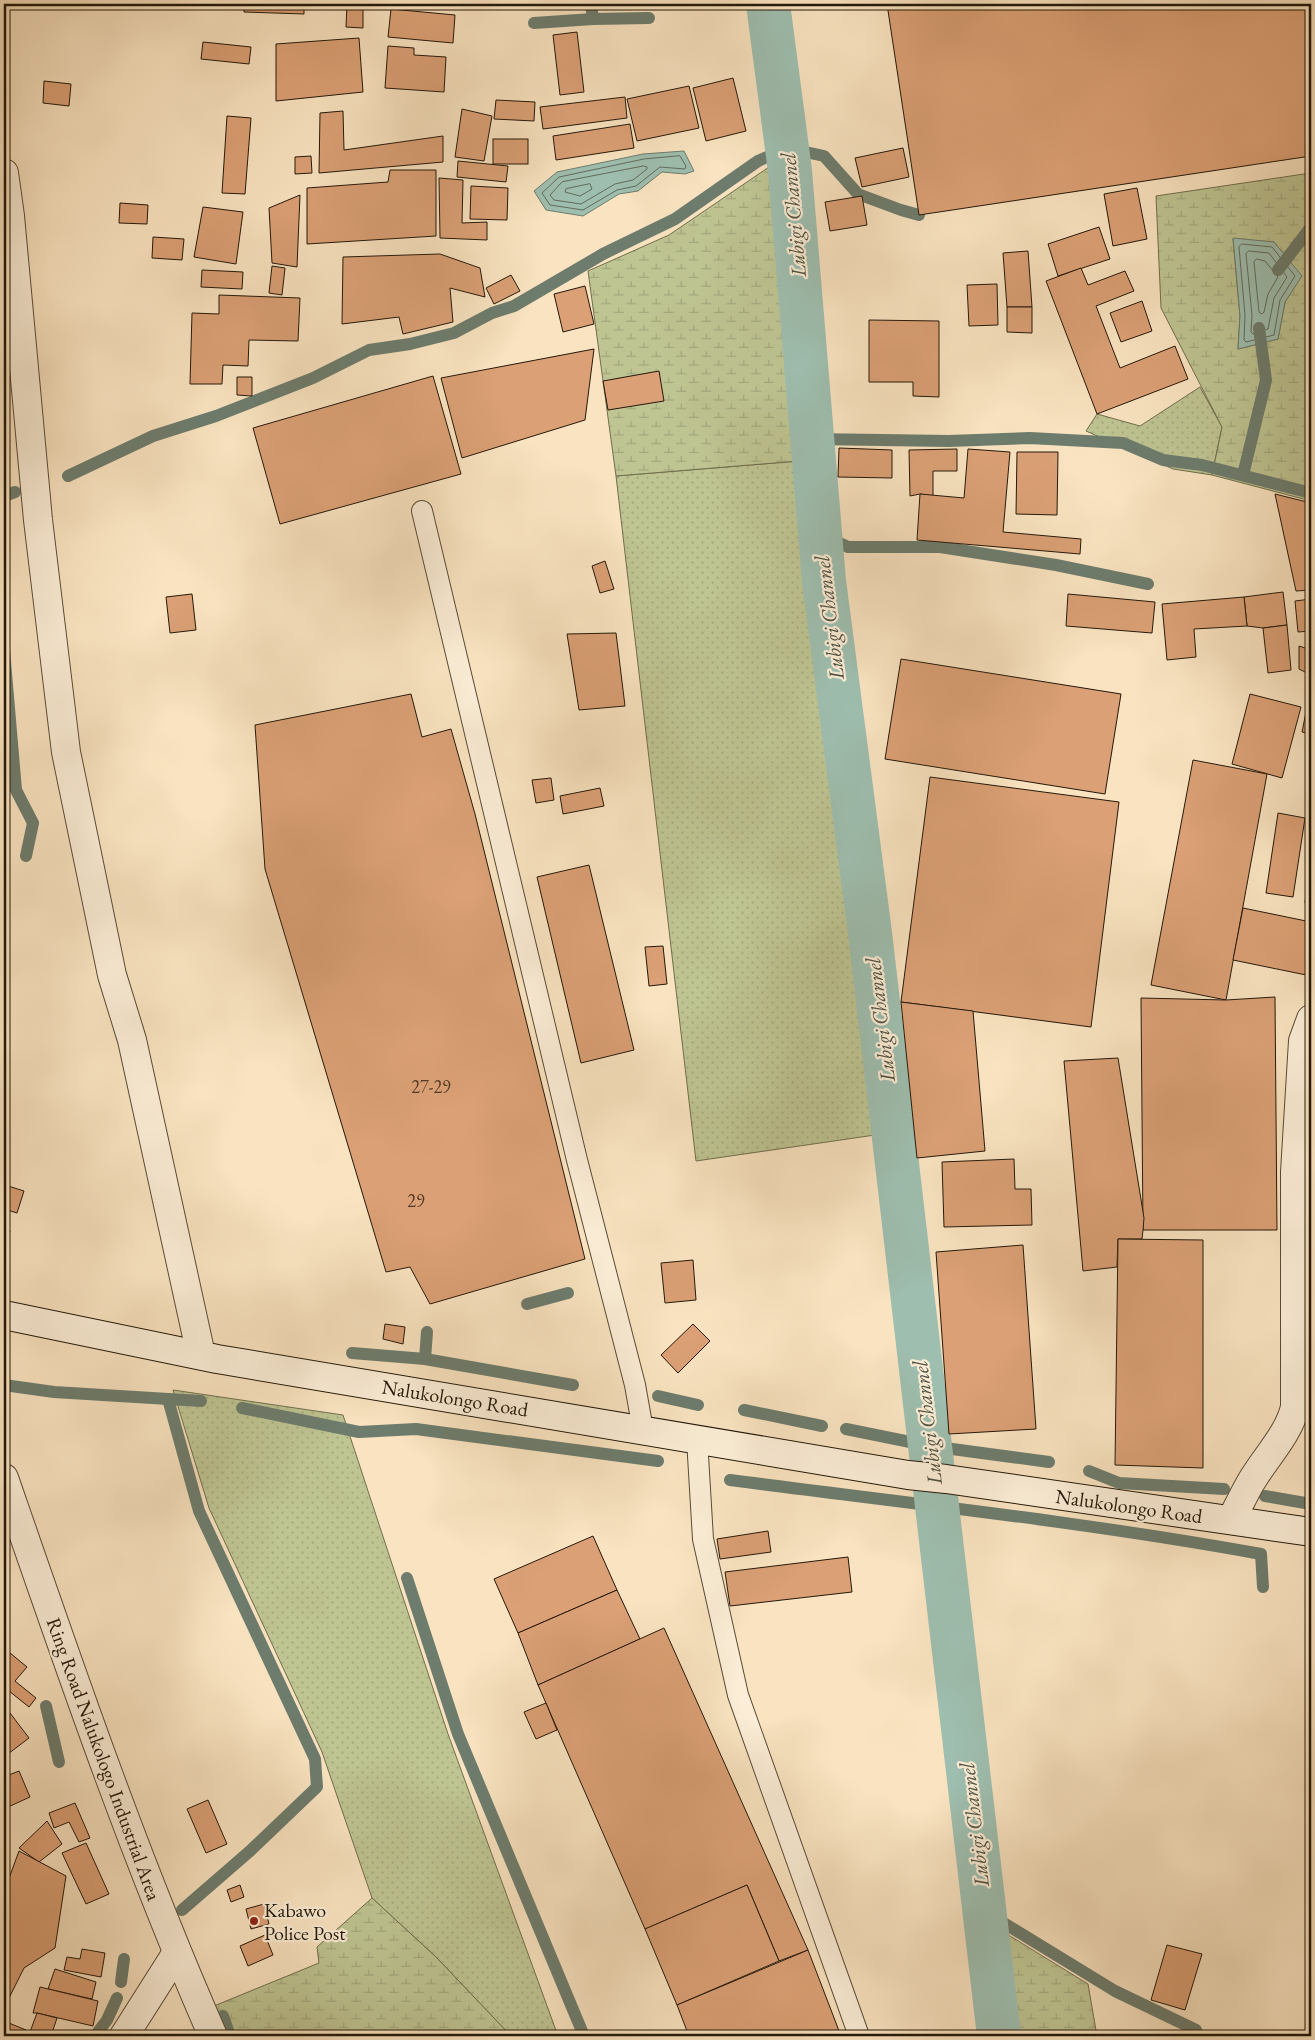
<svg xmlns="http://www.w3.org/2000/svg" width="1315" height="2040" viewBox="0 0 1315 2040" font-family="'EB Garamond',serif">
	<defs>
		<pattern id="grass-dots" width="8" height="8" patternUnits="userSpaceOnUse" patternTransform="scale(1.25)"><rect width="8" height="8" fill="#bec492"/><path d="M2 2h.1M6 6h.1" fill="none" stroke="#a3a87d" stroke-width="1.8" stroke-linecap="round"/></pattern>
		<pattern id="wetland-marsh" width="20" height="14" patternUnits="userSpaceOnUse" patternTransform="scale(1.25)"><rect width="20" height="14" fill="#bec492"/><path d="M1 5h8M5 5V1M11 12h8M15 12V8" fill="none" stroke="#a3a87d"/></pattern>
	</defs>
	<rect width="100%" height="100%" fill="#f9e3c0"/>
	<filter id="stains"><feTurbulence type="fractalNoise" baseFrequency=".004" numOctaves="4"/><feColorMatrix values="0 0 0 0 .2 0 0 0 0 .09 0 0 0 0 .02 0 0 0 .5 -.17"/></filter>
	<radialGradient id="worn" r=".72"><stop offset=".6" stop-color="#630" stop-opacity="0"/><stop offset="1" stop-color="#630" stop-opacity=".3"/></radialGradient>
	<g fill="url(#grass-dots)" stroke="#716e4e">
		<polygon points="1200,387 1222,427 1212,475 1173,469 1086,431 1097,414 1140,426"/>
		<polygon points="799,461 882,1134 696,1161 616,476"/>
		<polygon points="173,1390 343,1415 448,1734 558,2036 511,2036 436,1957 372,1898 322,1752 209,1508"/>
	</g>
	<g fill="url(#wetland-marsh)" stroke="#716e4e" fill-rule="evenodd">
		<polygon points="772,165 799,461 616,476 588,271 669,235"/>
		<path d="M 1311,173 L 1311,501 L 1212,475 L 1222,427 L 1161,308 L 1156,196 ZM 1233,239 L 1274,242 L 1301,276 L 1285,302 L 1278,339 L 1238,349 L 1240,316 Z"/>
		<polygon points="372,1898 436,1957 511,2036 225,2036 214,2006 319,1963 317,1947"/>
		<polygon points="997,1928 1088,1984 1097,2036 1009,2036"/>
	</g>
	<g fill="#9ebeaf" stroke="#6d7c6d">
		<polygon points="684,151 694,171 685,174 662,172 638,191 619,194 583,216 546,210 534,191 557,172 643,154"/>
		<polygon points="1233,238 1274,242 1302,276 1285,302 1278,339 1238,349 1240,316"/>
	</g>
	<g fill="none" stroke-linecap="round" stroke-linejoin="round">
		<g stroke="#616b5c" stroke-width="1">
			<polygon points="680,156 686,166 685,169 660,167 636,186 617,190 583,210 550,205 542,193 559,177 644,159"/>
			<polygon points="644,166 647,167 647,169 633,180 615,184 581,204 554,200 550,195 562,182"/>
			<polygon points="590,184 592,189 580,196 565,192 566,189"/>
			<polygon points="1242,244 1272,247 1295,276 1280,300 1274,335 1246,342 1244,340 1245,315 1239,247"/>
			<polygon points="1249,251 1269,253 1287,277 1274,298 1268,329 1253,334 1251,332 1252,315 1246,254"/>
			<polygon points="1257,259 1265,261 1278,277 1268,294 1264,312 1262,314 1259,312 1254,262"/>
		</g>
		<g stroke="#6d7c6d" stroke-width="12">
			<polyline points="591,4 593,19 649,18"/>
			<polyline points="534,23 593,19"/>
			<polyline points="1278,270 1311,227"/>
			<polyline points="812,439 949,441 1030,438 1123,443 1163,460 1202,465 1311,493"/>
			<polyline points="1243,475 1266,380 1259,328"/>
			<polyline points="68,476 153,436 216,416 313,378 369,350 410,344 454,333 492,313 514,306 603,254 675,219 758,161 787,148 824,156 858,194 901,210 919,215"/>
			<polyline points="4,496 15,492"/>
			<polyline points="820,534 848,547 940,547 1056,565 1148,584"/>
			<polyline points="4,650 16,790 33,823 26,856"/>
			<polyline points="527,1304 568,1293"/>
			<polyline points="427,1332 425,1359 573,1385"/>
			<polyline points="352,1353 425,1359"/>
			<polyline points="4,1385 54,1392 201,1401"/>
			<polyline points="658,1396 698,1405"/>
			<polyline points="168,1399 199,1511 315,1759 317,1787 250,1851 182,1910"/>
			<polyline points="242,1408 359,1432 416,1429 658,1461"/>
			<polyline points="744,1410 822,1426"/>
			<polyline points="846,1429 930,1446 1049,1462"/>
			<polyline points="1089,1471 1119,1483 1224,1489"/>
			<path d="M 730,1480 C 907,1503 1085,1522 1261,1554 L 1263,1587"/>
			<polyline points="1265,1496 1311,1504"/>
			<polyline points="407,1578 458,1734 584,2036"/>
			<polyline points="46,1706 59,1762"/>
			<polyline points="984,1911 1115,1991 1196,2030"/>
			<polyline points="121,1982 124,1959"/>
			<polyline points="223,2016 230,2036"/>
			<polyline points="95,2036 107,2020 117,1998"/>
		</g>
		<polyline stroke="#9ebeaf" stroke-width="44" points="768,4 790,171 824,581 870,933 999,2036"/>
	</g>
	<g fill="#dba075" stroke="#241809">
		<polygon points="244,4 304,4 304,14 244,12"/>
		<polygon points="347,4 363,4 363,28 346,27"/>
		<polygon points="433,4 456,4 455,6"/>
		<polygon points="887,4 1311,4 1311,156 919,215"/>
		<polygon points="391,9 455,15 453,43 388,37"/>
		<polygon points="577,32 584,92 560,95 553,35"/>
		<polygon points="359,38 363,92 276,101 276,44"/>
		<polygon points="203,42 251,47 249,64 201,59"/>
		<polygon points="388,46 414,48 414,55 446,57 444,92 385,88"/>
		<polygon points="733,78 746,131 706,141 693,88"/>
		<polygon points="44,81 71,84 69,106 43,103"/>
		<polygon points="689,86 699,128 637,141 627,99"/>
		<polygon points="625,97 627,118 543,129 540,107"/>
		<polygon points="496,100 535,102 534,121 494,119"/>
		<polygon points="462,109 492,116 484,161 455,157"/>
		<polygon points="343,111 344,150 443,136 443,162 319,173 320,113"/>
		<polygon points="227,116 251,118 245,194 222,193"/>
		<polygon points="630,124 634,148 556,160 553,136"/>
		<rect x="493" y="139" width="35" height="25"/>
		<polygon points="903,148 909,177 862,187 855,158"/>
		<polygon points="311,156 312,173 295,174 295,157"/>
		<polygon points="458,161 508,166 506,182 457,177"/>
		<polygon points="390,170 436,170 436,236 307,244 307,188 388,182"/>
		<polygon points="439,178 463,180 462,223 487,222 487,240 440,238"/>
		<polygon points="471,186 508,188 507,220 470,219"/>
		<polygon points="1137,188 1147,239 1113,246 1104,194"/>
		<polygon points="300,195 297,267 272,263 269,208"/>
		<polygon points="862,196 867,225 830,231 825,202"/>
		<polygon points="120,203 148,205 147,224 119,223"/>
		<polygon points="203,207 243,212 236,264 194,257"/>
		<polygon points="1099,227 1110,259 1058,276 1048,244"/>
		<polygon points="153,237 184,239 182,260 152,258"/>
		<polygon points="1028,251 1032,307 1007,307 1003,253"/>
		<polygon points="440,254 480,268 485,297 450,288 453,322 403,334 399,317 342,324 343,257"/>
		<polygon points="272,266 285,268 282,295 269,293"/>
		<polygon points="1081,268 1088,285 1125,271 1134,291 1096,306 1120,368 1175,346 1188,379 1097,414 1046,281"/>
		<polygon points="202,270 243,272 242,289 201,287"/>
		<polygon points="511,275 520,291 494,304 486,288"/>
		<polygon points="997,284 998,325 969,326 967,285"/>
		<polygon points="585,286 594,324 563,332 554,294"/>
		<polygon points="219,295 300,298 298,341 249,340 248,366 223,365 222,384 190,384 192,313 219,314"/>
		<polygon points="1142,301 1152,331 1121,342 1110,313"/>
		<polygon points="1007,307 1032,307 1032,333 1007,332"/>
		<polygon points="869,320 939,321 939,397 913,396 913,382 869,382"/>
		<polygon points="594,349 585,420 462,458 441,378"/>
		<polygon points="659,371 664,401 608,410 603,381"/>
		<polygon points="433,376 461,474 280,524 253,428"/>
		<polygon points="237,377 252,377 252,396 237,395"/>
		<polygon points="839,448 892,450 892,478 838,477"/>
		<polygon points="957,449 957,471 933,471 933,496 920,494 910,496 909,450"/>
		<polygon points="968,449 1010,452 1003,532 1081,539 1080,554 917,540 920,494 964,498"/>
		<polygon points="1017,452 1058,452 1057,515 1016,514"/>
		<polygon points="1275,494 1311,503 1311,523 1306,524 1311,546 1311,590 1296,591"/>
		<polygon points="605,561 614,589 600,593 592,566"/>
		<polygon points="1283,592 1287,625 1263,628 1247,626 1244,597"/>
		<polygon points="192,594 196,630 170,633 166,597"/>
		<polygon points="1068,594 1155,602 1152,633 1066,626"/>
		<polygon points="1244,597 1247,626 1194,629 1196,657 1167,660 1162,604"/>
		<polygon points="1311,599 1311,631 1298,632 1295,601"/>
		<polygon points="1287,625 1291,670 1268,673 1263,628"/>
		<polygon points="616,633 625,706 579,710 567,634"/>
		<polygon points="1299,646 1311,650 1311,675 1299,669"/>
		<polygon points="901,659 1121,694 1105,794 885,759"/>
		<polygon points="1311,687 1311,734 1302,732"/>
		<polygon points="411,694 422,737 451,729 475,814 585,1259 430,1304 410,1267 386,1272 265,869 255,725"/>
		<polygon points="1250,694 1301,707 1282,778 1232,764"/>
		<polygon points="1193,760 1267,774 1226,1000 1151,985"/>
		<polygon points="930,777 1119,802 1091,1027 901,1002"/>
		<polygon points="551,778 554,800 536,803 532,780"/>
		<polygon points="600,788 604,806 563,814 560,796"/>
		<polygon points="1278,813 1305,818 1293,897 1266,893"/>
		<polygon points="589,865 634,1050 581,1063 537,877"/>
		<polygon points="1308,875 1311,875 1311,904 1305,903"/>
		<polygon points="4,907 9,908 8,927 4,927"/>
		<polygon points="1243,908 1311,922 1311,976 1233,960"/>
		<polygon points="663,946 667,984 649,986 645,947"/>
		<polygon points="1275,997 1277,1230 1143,1230 1141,998 1226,1000"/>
		<polygon points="901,1002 973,1011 985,1151 917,1158"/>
		<polygon points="1118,1058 1144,1218 1143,1230 1142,1239 1118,1239 1117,1267 1083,1271 1064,1061"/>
		<polygon points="1014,1159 1015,1189 1031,1189 1032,1225 944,1227 942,1162"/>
		<polygon points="5,1185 24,1191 17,1213 4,1209"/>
		<polygon points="1311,1209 1311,1234 1305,1234 1301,1211"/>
		<polygon points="4,1229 10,1231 4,1251"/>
		<polygon points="1118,1239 1203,1240 1203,1468 1115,1465"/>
		<polygon points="1023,1245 1036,1429 949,1434 936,1252"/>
		<polygon points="693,1260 696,1300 665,1303 661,1263"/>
		<polygon points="385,1324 405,1327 403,1344 383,1339"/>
		<polygon points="693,1324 710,1341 678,1373 661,1355"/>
		<polygon points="1311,1456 1311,1501 1307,1500"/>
		<polygon points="768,1531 771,1552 720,1559 717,1539"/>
		<polygon points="593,1536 617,1590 518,1633 494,1579"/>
		<polygon points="848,1557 852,1592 730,1606 725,1572"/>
		<polygon points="617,1590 640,1639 538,1685 518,1633"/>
		<polygon points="664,1628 808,1950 779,1961 747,1885 645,1929 538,1685"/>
		<polygon points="4,1648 27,1667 15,1681 36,1698 29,1707 4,1687"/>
		<polygon points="546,1703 557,1730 536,1739 524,1712"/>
		<polygon points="10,1713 29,1738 4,1757 4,1718"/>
		<polygon points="19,1771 30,1797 8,1807 4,1798 4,1777"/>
		<polygon points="208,1800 227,1844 206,1853 187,1809"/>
		<polygon points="75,1803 90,1838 79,1842 69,1822 54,1828 49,1813"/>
		<polygon points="47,1821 62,1844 39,1862 19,1848"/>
		<polygon points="86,1843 109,1894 86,1904 62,1853"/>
		<polygon points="19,1851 66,1876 55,1948 24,1968 8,2000 4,1999 4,1892"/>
		<polygon points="240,1885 244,1897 231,1902 227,1890"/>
		<polygon points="747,1885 779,1961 677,2005 645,1929"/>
		<polygon points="264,1904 269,1924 251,1929 246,1909"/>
		<polygon points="265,1935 273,1955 248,1966 240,1946"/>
		<polygon points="1167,1945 1202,1954 1185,2010 1151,2000"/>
		<polygon points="82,1949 105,1953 101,1977 64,1970 67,1957 80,1959"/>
		<polygon points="808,1950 841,2036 689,2036 677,2005"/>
		<polygon points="55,1969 96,1982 92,1999 48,1989"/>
		<polygon points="40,1987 98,2001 93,2026 37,2013 33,2013"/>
		<polygon points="37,2013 57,2018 51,2036 43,2036 30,2032"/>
		<polygon points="4,2021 26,2030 23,2036 4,2036"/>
	</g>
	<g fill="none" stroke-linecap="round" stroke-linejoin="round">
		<g stroke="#594b37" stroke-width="22">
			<g id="lane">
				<polyline points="422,511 577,1160 635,1385 643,1430"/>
				<polyline points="697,1439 703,1539 738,1695 859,2036"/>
			</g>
		</g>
		<g stroke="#594b37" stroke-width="30">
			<g id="street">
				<polyline points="4,173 10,216 38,520 66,752 112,975 132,1040 201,1355"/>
				<path d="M 4,1478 C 69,1666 133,1854 213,2036"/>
				<path d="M 1231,1520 C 1238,1507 1244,1494 1251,1482 C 1265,1458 1289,1434 1295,1407 L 1295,1172 L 1303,1041 L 1311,1019"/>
				<polyline points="124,2036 176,1954"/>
			</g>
		</g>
		<g stroke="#241809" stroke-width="30">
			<polyline id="secondary" points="4,1315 217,1359 908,1475 946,1479 1311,1532"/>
		</g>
		<use href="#lane" stroke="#fbedd6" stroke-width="20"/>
		<use href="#street" stroke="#fbedd6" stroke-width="28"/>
		<use href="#secondary" stroke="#fbedd6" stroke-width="28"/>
	</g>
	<circle fill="#8f2418" stroke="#fbedd6" stroke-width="2" cx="254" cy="1921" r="5"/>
	<g text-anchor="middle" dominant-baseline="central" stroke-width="4.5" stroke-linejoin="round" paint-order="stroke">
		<g font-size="18" fill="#523a24">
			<text x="431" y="1086">27-29</text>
			<text x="416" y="1200">29</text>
		</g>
		<g font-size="20" fill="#241809" stroke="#fbedd6">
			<text transform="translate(455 1398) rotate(9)">Nalukolongo Road</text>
			<text transform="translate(1129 1506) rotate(8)">Nalukolongo Road</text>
			<text transform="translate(104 1759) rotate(70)">Ring Road Nalukologo Industrial Area</text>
		</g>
		<g font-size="20" fill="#241809" stroke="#fbedd6" text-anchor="start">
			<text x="264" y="1910">Kabawo<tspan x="264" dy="23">Police Post</tspan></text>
		</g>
		<g font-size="21" font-style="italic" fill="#4f5243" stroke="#fbedd6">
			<text transform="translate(793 215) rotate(-95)">Lubigi Channel</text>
			<text transform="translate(829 618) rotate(-97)">Lubigi Channel</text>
			<text transform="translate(880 1020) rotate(-97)">Lubigi Channel</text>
			<text transform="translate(927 1423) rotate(-97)">Lubigi Channel</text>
			<text transform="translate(974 1825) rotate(-97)">Lubigi Channel</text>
		</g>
	</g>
	<rect width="1315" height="2040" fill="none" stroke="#f9e3c0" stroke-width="20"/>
	<rect x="5" y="5" width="1305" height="2030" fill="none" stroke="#241809" stroke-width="2.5"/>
	<rect x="10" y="10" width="1295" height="2020" fill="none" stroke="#241809"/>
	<rect width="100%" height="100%" filter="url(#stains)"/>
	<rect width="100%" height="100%" fill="url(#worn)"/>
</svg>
